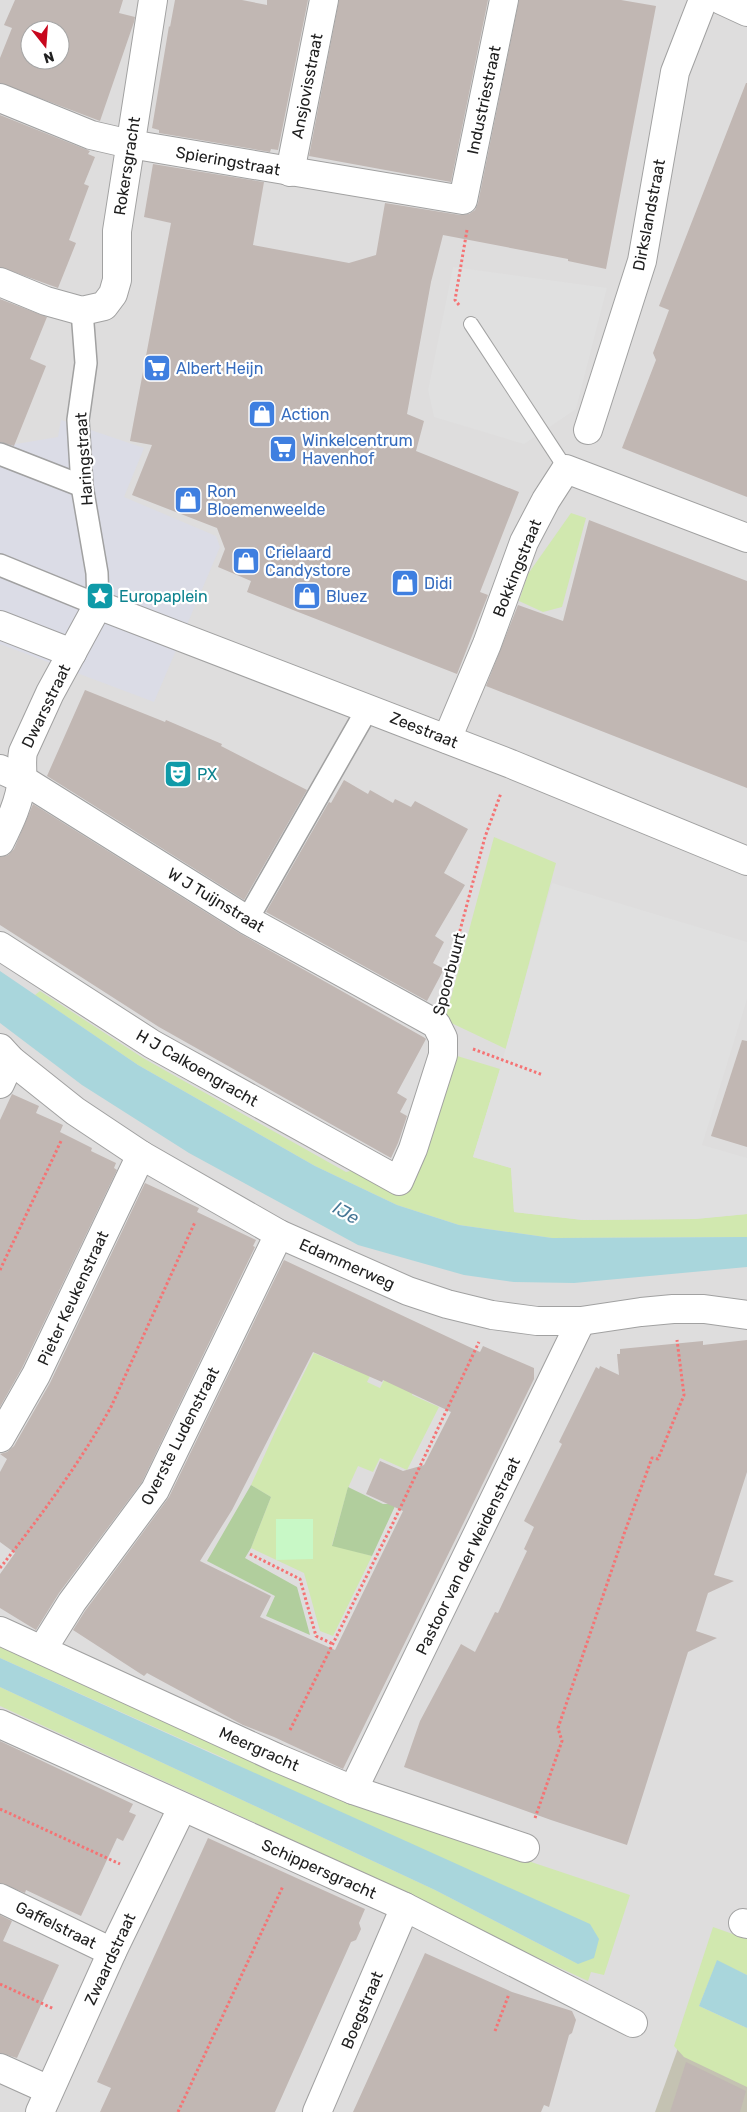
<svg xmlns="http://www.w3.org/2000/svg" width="747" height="2112" viewBox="0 0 747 2112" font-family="Rubik,sans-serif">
	<rect width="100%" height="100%" fill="#f0ece7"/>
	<path fill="#dedddd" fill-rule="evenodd" d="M 0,0 L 747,0 L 747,2112 L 0,2112 ZM 30,30 L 60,30 L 60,60 L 30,60 Z"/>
	<polygon fill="#c4c2b2" points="682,2037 747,2065 747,2112 655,2112"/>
	<g fill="#d1e8af">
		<polygon points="571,513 586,518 562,607 543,612 519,601 528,574"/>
		<polygon points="494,837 556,863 506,1049 445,1020"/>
		<polygon points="40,991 143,1058 346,1172 355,1170 401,1194 454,1055 500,1069 473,1157 511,1168 514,1212 583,1220 695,1219 747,1214 747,1237 552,1238 459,1225 397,1205 315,1166 138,1065 35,995"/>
		<polygon points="351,1352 373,1370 367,1382 380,1388 387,1374 415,1387 412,1395 439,1407 407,1470 380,1458 373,1472 358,1466 348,1488 332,1545 372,1556 333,1636 320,1631 304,1573 251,1548 271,1497 251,1485 275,1432 314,1353 344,1366"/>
		<polygon points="0,1646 230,1747 334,1796 630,1895 604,1975 591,1972 588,1981 463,1923 384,1882 0,1706 0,1687 435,1890 578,1964 224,1758 0,1658"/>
		<polygon points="713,1927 747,1939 747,1975 717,1961 699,2006 747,2028 747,2087 684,2057 674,2046"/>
	</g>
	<g fill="#b1ce9d">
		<polygon points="251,1485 271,1497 251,1548 245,1558 297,1587 310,1635 266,1616 275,1596 207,1561"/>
		<polygon points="348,1487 383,1504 396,1504 372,1556 332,1546"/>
	</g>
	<polygon fill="#c8f8c6" points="276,1519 313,1519 313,1559 276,1560"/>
	<g fill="#e0e0e0">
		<polygon points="453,267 607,288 576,409 524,444 434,417 428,390"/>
		<polygon points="552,883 747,942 747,999 702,1145 747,1158 747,1214 695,1219 583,1220 514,1212 511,1168 473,1157 500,1069"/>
	</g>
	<polygon fill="#dbdce6" points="61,420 144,448 124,497 216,536 220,547 154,702 0,644 0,438 16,444 58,437"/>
	<g fill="#a9d6dc">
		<polygon points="0,971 138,1065 315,1166 397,1205 459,1225 552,1238 747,1237 747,1267 574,1283 514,1282 464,1275 358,1245 189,1153 82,1085 0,1023"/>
		<polygon points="0,1658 590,1924 599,1939 594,1958 578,1964 435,1890 0,1687"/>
		<polygon points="717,1960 747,1975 747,2028 699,2006"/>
	</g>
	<g fill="#c1b7b3" fill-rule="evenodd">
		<path d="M 15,0 L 123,0 L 119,13 L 135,17 L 134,22 L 100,121 L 0,83 L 0,58 L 12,28 L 4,25 ZM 30,30 L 60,30 L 60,60 L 30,60 Z"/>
		<polygon points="175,0 242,0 267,5 267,0 308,0 278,150 271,149 270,152 159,133 159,130 152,128 169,26 170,27"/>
		<polygon points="339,0 488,0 451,182 309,156"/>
		<polygon points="519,0 621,0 656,6 606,269 568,261 568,259 443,235 431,282 407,414 424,421 416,451 519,492 480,592 488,595 457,674 247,592 251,581 218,567 225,549 217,528 132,495 152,445 130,441 171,223 144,217 153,164 264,182 253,245 349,263 376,255 385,203 460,215 469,214 475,210 478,203"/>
		<polygon points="746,83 747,83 747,497 622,448 656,360 653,353 669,310 659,306"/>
		<polygon points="0,115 90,151 88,154 95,157 84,184 89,186 69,240 76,243 58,288 0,267"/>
		<polygon points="0,299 47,317 30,359 46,366 14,446 0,442"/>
		<polygon points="589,520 747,581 747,788 486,686 518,605 563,621"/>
		<polygon points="85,690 165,722 166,720 222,744 221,746 307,790 244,900 47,776"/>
		<polygon points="344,780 368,794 370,790 393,803 395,799 411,807 415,801 468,829 444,873 465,885 435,936 444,942 433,963 444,969 427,1001 266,912 329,802 331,803"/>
		<polygon points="33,804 239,933 425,1038 426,1039 397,1093 407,1099 400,1112 407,1116 398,1143 391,1158 159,1027 0,925 0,857 8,855 14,849"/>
		<polygon points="742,1040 747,1041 747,1147 711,1136"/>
		<polygon points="12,1094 39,1106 36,1113 63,1125 60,1132 92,1148 91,1151 116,1163 114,1168 117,1170 22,1368 0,1407 0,1120"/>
		<polygon points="145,1183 199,1208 197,1212 256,1240 253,1246 255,1247 142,1482 59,1593 36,1630 0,1608 0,1574 15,1553 0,1542 0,1472 7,1459 0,1454 7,1452 14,1446 50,1383"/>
		<path d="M 284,1260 L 480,1352 L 483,1346 L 534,1368 L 534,1379 L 343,1769 L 274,1737 L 243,1725 L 147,1673 L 144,1676 L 73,1630 L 85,1611 L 169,1497 ZM 313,1352 L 382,1382 L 383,1380 L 451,1412 L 424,1465 L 403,1471 L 380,1461 L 366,1494 L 403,1511 L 335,1650 L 260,1617 L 271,1596 L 200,1561 L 232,1510 Z"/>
		<polygon points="747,1340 747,1472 714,1575 734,1581 708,1593 696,1631 717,1638 688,1652 627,1845 551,1820 404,1767 420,1721 461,1644 475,1652 495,1612 498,1613 527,1551 524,1549 534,1527 524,1521 562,1444 559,1442 596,1367 599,1369 600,1366 619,1375 617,1354 620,1354 620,1349 703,1341 703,1345"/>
		<polygon points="0,1741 133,1804 129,1812 136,1815 123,1841 117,1838 81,1916 26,1890 25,1893 0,1883"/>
		<polygon points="208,1838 365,1909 359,1923 361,1929 356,1940 351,1942 275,2112 100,2112 111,2088 97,2082"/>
		<polygon points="0,1915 12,1921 3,1941 59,1965 17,2058 0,2053"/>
		<polygon points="425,1953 512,1992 572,2011 576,2020 572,2033 569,2035 549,2107 544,2105 541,2112 353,2112"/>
		<polygon points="686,2062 746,2091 740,2112 670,2112"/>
	</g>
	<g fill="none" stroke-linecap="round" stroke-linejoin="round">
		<g stroke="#a1a1a1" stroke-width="16">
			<polyline id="service" points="471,324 566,469"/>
		</g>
		<g stroke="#a1a1a1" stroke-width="24">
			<g id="pedestrian">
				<polyline points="0,454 82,486"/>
				<polyline points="0,565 98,605 97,573 82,486 78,420 86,363 82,311"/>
				<polyline points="247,920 368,708"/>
			</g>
		</g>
		<g stroke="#a1a1a1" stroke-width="30">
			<g id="minor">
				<polyline points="721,0 747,12"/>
				<polyline points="0,98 91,135 130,144 463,200 504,0"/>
				<polyline points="290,172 324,0"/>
				<polyline points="0,282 46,301 82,311 104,306 113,294 117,280 117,231 153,0"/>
				<polyline points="588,430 642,261 675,72 703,0"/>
				<polyline points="0,625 72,653"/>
				<polyline points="447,739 487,644 524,542 546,500 566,469 747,538"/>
				<polyline points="0,769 22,779 247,920 436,1024 443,1038 443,1055 413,1149 399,1181 152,1044 0,946"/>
				<path d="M 0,842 C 10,822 20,801 22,779 C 23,769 21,761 23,752 L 50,693 L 98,605 L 511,764 L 747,861"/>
				<polyline points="0,1048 11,1060 75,1111 141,1155 279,1234 408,1291 447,1304 492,1315 537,1321 581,1321 641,1312 673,1309 704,1309 747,1315"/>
				<polyline points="0,1084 11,1060"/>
				<polyline points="0,1438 36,1375 141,1155"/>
				<polyline points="0,1631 277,1758 353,1790 525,1848"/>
				<polyline points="42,1650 72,1602 155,1490 279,1234"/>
				<polyline points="0,1724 405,1907 633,2023"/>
				<polyline points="353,1790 581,1321"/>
				<polyline points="0,1898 112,1952"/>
				<polyline points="743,1923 747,1924"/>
				<polyline points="0,2068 49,2090"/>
				<polyline points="40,2112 112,1952 182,1808"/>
				<polyline points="317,2112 405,1907"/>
			</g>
		</g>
		<g stroke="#f57374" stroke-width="3" stroke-dasharray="2.5 2.5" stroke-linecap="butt">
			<polyline points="459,305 455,300 467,230"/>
			<polyline points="443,994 485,837 501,793"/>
			<polyline points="473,1049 543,1075"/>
			<polyline points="0,1270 62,1139"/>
			<polyline points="250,1554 300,1579 316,1636 333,1644"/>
			<path d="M 0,1568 C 41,1516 79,1464 111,1407 L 195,1222"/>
			<polyline points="290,1730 393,1523 479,1342"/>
			<polyline points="0,1809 120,1864"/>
			<polyline points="535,1818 562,1741 558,1728 624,1534 652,1458 658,1459 684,1395 677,1340"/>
			<polyline points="0,1984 54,2009"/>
			<polyline points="495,2031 509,1994"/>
			<polyline points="178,2112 283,1886"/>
		</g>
		<use href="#service" stroke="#fff" stroke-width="14"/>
		<use href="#pedestrian" stroke="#fff" stroke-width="21"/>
		<use href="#minor" stroke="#fff" stroke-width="28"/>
	</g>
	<defs>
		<g id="supermarket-square" transform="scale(1.4375)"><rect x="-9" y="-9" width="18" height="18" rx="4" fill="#3f7fe0" stroke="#fff"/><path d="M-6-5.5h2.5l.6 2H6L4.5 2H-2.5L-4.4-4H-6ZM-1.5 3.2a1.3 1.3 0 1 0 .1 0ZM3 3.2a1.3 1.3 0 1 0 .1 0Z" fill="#fff"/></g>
		<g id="shop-square" transform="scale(1.4375)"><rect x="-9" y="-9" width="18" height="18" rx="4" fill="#3f7fe0" stroke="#fff"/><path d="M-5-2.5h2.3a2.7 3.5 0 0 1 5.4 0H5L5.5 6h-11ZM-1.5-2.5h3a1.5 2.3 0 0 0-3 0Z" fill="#fff"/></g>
		<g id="sight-square" transform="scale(1.4375)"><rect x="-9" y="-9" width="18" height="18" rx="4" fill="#0f9aa8" stroke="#fff"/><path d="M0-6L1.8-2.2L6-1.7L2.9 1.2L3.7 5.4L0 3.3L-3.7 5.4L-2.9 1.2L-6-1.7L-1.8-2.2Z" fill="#fff"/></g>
		<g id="theatre-square" transform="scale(1.4375)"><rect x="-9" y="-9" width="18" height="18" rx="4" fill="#0f9aa8" stroke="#fff"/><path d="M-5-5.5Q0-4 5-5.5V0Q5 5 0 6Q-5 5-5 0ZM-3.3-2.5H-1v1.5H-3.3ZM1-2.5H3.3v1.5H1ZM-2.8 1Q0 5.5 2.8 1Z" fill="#fff"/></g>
	</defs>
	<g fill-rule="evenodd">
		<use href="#supermarket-square" x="157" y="368"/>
		<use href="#shop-square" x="262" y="414"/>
		<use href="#supermarket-square" x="283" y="449"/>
		<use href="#shop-square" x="188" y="500"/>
		<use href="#shop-square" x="246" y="561"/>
		<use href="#shop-square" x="405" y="583"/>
		<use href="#sight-square" x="100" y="596"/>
		<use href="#shop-square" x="307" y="596"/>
		<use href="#theatre-square" x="178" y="774"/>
	</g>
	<g text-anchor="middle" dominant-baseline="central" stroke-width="4.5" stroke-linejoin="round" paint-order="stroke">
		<g font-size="16" fill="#202020" stroke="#fff">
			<text transform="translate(307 86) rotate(-79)">Ansjovisstraat</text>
			<text transform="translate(484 100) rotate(-78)">Industriestraat</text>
			<text transform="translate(228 161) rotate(10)">Spieringstraat</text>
			<text transform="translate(127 166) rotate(-81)">Rokersgracht</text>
			<text transform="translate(649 215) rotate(-79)">Dirkslandstraat</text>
			<text transform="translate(84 459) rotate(-94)">Haringstraat</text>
			<text transform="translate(517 568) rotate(-68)">Bokkingstraat</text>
			<text transform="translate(46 706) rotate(-64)">Dwarsstraat</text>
			<text transform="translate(424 730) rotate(22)">Zeestraat</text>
			<text transform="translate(216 900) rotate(31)">W J Tuijnstraat</text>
			<text transform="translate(449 974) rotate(-75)">Spoorbuurt</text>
			<text transform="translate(197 1068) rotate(30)">H J Calkoengracht</text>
			<text transform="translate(347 1264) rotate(24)">Edammerweg</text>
			<text transform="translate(73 1298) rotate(-65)">Pieter Keukenstraat</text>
			<text transform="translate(180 1436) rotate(-63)">Overste Ludenstraat</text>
			<text transform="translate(468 1556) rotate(-64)">Pastoor van der Weidenstraat</text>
			<text transform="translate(259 1749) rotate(24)">Meergracht</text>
			<text transform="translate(319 1869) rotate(24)">Schippersgracht</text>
			<text transform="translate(56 1925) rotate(26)">Gaffelstraat</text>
			<text transform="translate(110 1959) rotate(-65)">Zwaardstraat</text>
			<text transform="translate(362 2010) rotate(-67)">Boegstraat</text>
		</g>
		<g font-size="16" fill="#366cbe" stroke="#fff" text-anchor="start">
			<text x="176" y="368">Albert Heijn</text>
			<text x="281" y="414">Action</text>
			<text x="302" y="440">Winkelcentrum<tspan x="302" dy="18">Havenhof</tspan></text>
			<text x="207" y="491">Ron<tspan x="207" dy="18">Bloemenweelde</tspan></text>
			<text x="265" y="552">Crielaard<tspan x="265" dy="18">Candystore</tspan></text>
			<text x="424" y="583">Didi</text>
			<text x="326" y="596">Bluez</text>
		</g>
		<g font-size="16" fill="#0d838f" stroke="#fff" text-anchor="start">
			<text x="119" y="596">Europaplein</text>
			<text x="197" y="774">PX</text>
		</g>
		<g font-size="18" font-style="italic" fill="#467796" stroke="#fff">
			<text transform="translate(346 1213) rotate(30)">IJe</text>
		</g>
	</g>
	<g transform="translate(45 45) rotate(163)"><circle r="24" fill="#ffffff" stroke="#a6a6a6"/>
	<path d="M0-4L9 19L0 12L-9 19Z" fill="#c8071d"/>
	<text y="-8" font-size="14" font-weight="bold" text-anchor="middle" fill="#202020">N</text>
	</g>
</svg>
